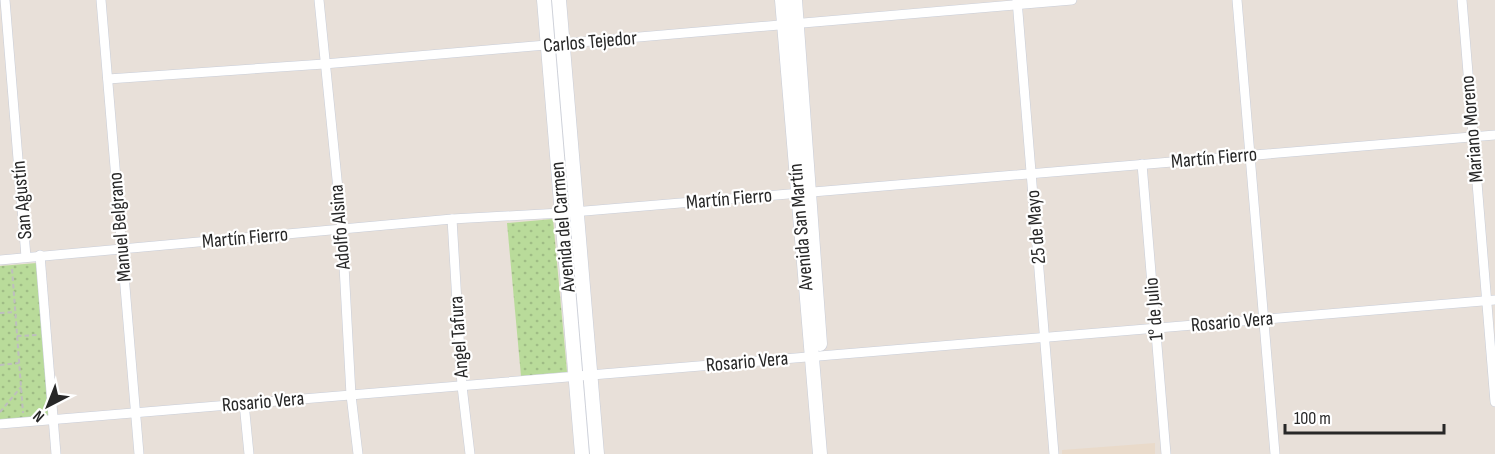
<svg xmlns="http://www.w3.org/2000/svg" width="1495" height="454" viewBox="0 0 1495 454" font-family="'Sofia Sans Condensed',sans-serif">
	<defs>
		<pattern id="park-dots" width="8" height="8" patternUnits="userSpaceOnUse" patternTransform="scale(1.5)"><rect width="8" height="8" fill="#b9db9a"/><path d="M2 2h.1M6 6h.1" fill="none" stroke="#9fbc85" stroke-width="1.8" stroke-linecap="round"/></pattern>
	</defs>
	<rect width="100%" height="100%" fill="#e8e0d9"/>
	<polygon fill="#e9daca" points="1155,443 1155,454 1062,454 1062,450"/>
	<g fill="url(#park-dots)">
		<polygon points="553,219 567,372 521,376 507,223"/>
		<polygon points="37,263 49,416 0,420 0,266"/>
	</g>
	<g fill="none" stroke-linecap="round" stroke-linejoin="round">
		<g stroke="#c8cdd8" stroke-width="10">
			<g id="minor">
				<polyline points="5,0 26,257"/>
				<polyline points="101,0 139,454"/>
				<polyline points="319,0 342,229 351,395 358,454"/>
				<polyline points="1017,0 1054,454"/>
				<polyline points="1237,0 1275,454"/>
				<polyline points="1462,0 1495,402"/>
				<polyline points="108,79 324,64 1072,0"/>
				<polyline points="1142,164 1166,454"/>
				<polyline points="452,219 462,386 470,454"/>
				<polyline points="40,255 56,454"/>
				<polyline points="0,260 452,219 561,213 1495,135"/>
				<polyline points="244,403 249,454"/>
				<polyline points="0,424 1495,300"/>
			</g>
		</g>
		<g stroke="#c8cdd8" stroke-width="15">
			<g id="secondary">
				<polyline points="544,0 582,454"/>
				<polyline points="559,0 597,454"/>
				<polyline points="782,0 820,454"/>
				<polyline points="795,0 820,344"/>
			</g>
		</g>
		<g stroke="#bebebe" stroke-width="2" stroke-dasharray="4.5 3" stroke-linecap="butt">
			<polyline points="12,269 23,413"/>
			<polyline points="0,313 15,312"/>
			<polyline points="17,336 38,335"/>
			<polyline points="0,365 19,363"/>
			<polyline points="0,412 21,387"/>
		</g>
		<use href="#minor" stroke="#fff" stroke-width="9"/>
		<use href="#secondary" stroke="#fff" stroke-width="14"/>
	</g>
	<g text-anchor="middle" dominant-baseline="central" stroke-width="4.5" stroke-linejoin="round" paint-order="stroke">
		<g font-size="20" fill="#272727" stroke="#fff">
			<text transform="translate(590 42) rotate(-5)">Carlos Tejedor</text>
			<text transform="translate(1472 129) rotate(-95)">Mariano Moreno</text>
			<text transform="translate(1214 158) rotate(-5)">Martín Fierro</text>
			<text transform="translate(729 199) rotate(-5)">Martín Fierro</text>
			<text transform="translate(22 200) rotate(-95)">San Agustín</text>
			<text transform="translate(120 227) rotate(-95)">Manuel Belgrano</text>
			<text transform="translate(340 227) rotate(-95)">Adolfo Alsina</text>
			<text transform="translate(563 227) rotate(-95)">Avenida del Carmen</text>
			<text transform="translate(801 227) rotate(-95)">Avenida San Martín</text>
			<text transform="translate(1036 227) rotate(-95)">25 de Mayo</text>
			<text transform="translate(245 238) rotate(-5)">Martín Fierro</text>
			<text transform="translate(1154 309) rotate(-95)">1° de Julio</text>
			<text transform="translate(1232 322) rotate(-5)">Rosario Vera</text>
			<text transform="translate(459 337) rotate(-94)">Angel Tafura</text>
			<text transform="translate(747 362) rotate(-5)">Rosario Vera</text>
			<text transform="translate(263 402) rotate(-5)">Rosario Vera</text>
		</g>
	</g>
	<g transform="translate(48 406) rotate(222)" stroke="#ffffff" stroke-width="4.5" paint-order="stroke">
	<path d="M0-4.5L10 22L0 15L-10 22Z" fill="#272727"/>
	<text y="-9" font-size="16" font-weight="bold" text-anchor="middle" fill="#272727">N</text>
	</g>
	<path d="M1285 424v9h159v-9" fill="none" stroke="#272727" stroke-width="3"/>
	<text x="1294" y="424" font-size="18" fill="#272727" stroke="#ffffff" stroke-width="4.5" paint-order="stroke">100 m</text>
</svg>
